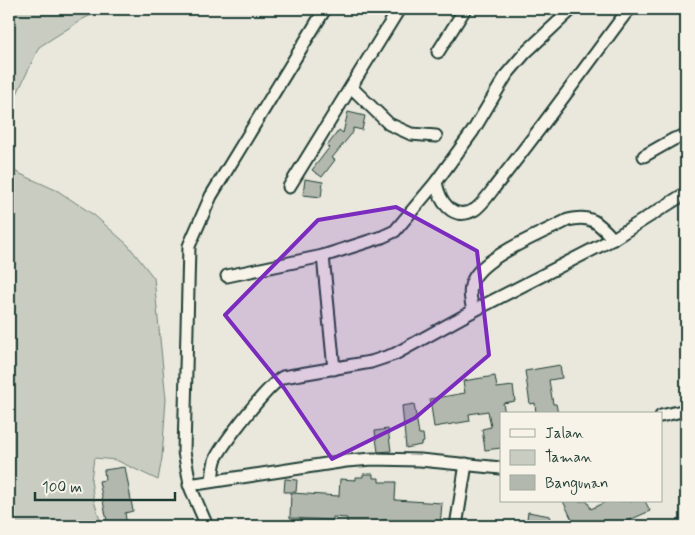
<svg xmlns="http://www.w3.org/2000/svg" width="695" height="535" viewBox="0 0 695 535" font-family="Mynerve,sans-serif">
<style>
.green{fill:#c8ccc1;stroke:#74847a}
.building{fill:#b2b8ae;stroke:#1f3d34}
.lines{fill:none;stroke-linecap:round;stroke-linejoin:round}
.street-casing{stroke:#1f3d34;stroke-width:15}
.street{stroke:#f7f3e8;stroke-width:11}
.marked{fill:#7b2cbf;fill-opacity:0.2;stroke:#7b2cbf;stroke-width:4;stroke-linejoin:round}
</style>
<rect width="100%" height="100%" fill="#eae8dd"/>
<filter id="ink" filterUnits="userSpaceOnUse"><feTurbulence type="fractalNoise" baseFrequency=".02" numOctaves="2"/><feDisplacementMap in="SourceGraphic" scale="10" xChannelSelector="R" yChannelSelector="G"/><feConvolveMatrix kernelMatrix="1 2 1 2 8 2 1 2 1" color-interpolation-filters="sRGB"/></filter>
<g filter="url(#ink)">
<g class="green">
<polygon points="9,9 103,9 83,19 39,47 9,111"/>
<polygon points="9,165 16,172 58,191 94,215 128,245 154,278 166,399 162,458 158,480 116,460 94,458 91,480 94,501 102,526 9,526"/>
</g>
<g class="building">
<polygon points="348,112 365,116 362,130 353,128 353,132 332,158 335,160 322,177 312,170 329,148 327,146 339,130 343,133"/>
<polygon points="305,179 323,182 321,197 303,195"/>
<polygon points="560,365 562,378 549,380 553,404 556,404 558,414 536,414 535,403 530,404 525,371"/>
<polygon points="495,376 497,388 513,386 515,401 503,403 505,414 501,414 501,448 485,450 482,429 491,427 488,411 469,414 470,421 434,427 430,399 465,393 463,381"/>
<polygon points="414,404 419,434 423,434 424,442 421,443 421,445 406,448 402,406"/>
<polygon points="388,429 391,451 378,452 375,431"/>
<polygon points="125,467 133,511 125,513 127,526 108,526 99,481 105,480 104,470"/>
<polygon points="363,474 373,474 373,478 379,478 379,482 396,482 395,500 442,503 440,526 398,524 398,521 383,520 383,526 354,526 355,525 347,524 347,518 333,517 333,520 290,518 291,493 339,496 340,479 356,480 356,477 363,477"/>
<polygon points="285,479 297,480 296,492 284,492"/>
<polygon points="563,501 587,501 591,509 607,501 645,501 650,511 616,526 575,526"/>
<polygon points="528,512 550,516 548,526 526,526"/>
</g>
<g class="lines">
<g class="street-casing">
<g id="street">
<polyline points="438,52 465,9"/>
<polyline points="351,87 389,124 411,134 436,136"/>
<polyline points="644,156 674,139 686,135"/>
<path d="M436 182C439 200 452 222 474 210 483 205 494 187 501 179 544 125 584 69 625 14L630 9"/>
<polyline points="289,187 399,9"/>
<polyline points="323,256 334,369"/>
<polyline points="227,276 323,256 382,237 395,231 436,182 473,131 507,74 525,53 572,9"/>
<path d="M473 311C471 301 468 290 473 280 484 256 543 233 568 220 591 214 599 223 613 239"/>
<polyline points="661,416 686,410"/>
<path d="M212 481C213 474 213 465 216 458 225 441 267 386 283 377L371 362 395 354 473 311 613 239 686 193"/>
<polyline points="189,485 346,461 373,459 420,460 501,468"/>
<polyline points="207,526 191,489 184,452 189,246 211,196 325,9"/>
<polyline points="456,526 466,464"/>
</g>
</g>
<use href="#street" class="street"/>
</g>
</g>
<path class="marked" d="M396 207 477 251 489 355 415 418 332 459 284 388 225 315 318 220Z"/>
<rect width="695" height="535" fill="none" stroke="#f7f3e8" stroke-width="30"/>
<rect x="15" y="15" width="665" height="505" fill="none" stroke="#1f3d34" stroke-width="2" filter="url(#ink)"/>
<rect x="500" y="412" width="162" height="90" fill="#f7f3e8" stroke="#a1aaa0"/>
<rect x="510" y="429" width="25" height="8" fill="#f7f3e8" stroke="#a1aaa0"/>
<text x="545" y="438" font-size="15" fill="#1f3d34">Jalan</text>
<rect x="510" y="450" width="25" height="15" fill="#c8ccc1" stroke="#a1aaa0"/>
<text x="545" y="462" font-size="15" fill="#1f3d34">Taman</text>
<rect x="510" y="475" width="25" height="15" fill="#b2b8ae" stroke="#a1aaa0"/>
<text x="545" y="488" font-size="15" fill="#1f3d34">Bangunan</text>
<path d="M35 492v8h140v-8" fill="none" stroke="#1f3d34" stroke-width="2.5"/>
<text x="42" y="492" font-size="15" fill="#1f3d34" stroke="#f7f3e8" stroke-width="4" paint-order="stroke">100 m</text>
</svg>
